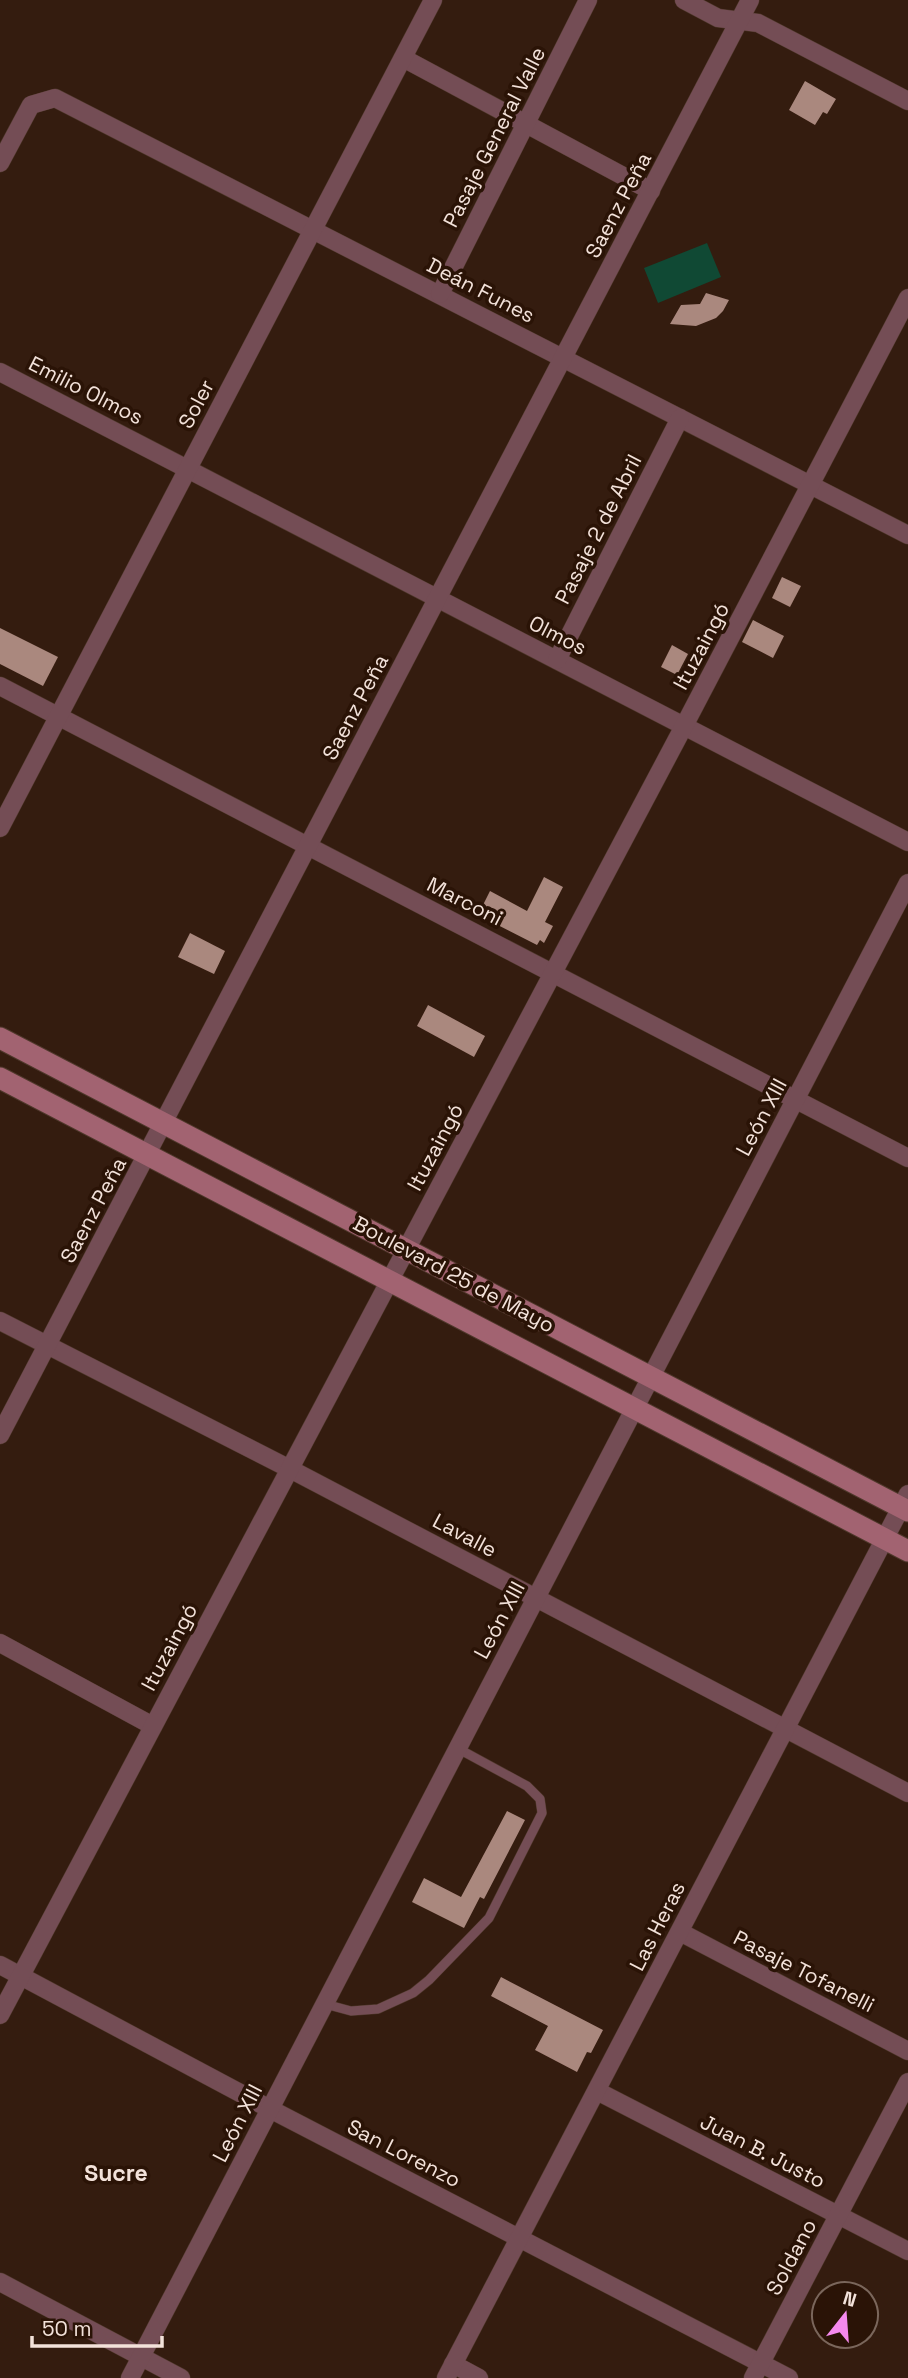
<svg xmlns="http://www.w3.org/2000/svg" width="908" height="2378" viewBox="0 0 908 2378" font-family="'Space Grotesk',sans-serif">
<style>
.green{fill:#104934}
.building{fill:#aa887e}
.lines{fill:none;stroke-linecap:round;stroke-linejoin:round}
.lane-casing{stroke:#4f382b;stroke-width:10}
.street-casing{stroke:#4f382b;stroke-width:19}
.secondary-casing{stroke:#4f382b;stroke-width:23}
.lane{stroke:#744d55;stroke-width:9}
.street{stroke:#744d55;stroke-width:18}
.secondary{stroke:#a26371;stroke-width:21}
.labels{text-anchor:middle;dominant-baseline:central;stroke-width:7;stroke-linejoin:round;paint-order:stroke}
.street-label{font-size:21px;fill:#f3e2da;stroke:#2a1306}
.neighbourhood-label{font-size:23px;font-weight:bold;fill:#f3e2da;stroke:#2a1306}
</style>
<rect width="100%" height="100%" fill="#341c0f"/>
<polygon class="green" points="707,243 721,277 658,303 644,268"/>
<g class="building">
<polygon points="805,81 836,99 827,114 823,112 815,125 789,110"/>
<polygon points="706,293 729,300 723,311 716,318 696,326 670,324 681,305 700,304"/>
<polygon points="782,577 801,586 790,607 772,598"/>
<polygon points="753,620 784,636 773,658 742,642"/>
<polygon points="0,628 58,657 43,686 0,664"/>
<polygon points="672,645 688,654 677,675 661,667"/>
<polygon points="544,877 563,887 545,922 553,926 544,943 540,940 537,945 478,915 490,891 527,911"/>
<polygon points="190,933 225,951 214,974 178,957"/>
<polygon points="428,1005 485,1036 474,1057 417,1026"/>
<polygon points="507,1811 525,1820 484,1899 480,1897 464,1928 412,1902 424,1878 461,1897"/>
<polygon points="501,1977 603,2030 591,2053 587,2052 577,2072 535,2050 548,2026 491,1996"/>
</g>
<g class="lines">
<g class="lane-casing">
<polyline id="lane" points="325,2004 351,2011 378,2009 413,1993 429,1980 489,1918 542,1813 540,1799 527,1786 457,1748"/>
</g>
<g class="street-casing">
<g id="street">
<polyline points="684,0 718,18 758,23 908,101"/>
<polyline points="403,58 651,191"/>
<polyline points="0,163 31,105 55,98 908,535"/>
<polyline points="440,294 588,0"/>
<polyline points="0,372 908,842"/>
<polyline points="557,660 680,418"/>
<polyline points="0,686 908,1158"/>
<polyline points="0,828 433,0"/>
<polyline points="0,1321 290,1469 908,1793"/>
<polyline points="0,1435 750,0"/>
<polyline points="0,1643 153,1726"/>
<polyline points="680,1932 908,2051"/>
<polyline points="0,1965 270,2109 789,2378"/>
<polyline points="0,2015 684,726 908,298"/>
<polyline points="597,2091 908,2251"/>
<polyline points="0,2282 181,2378"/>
<polyline points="453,2364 479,2378"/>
<polyline points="130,2378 908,883"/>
<polyline points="446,2378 908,1494"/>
<polyline points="753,2378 908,2082"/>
</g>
</g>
<g class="secondary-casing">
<g id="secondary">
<polyline points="0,1038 908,1511"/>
<polyline points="0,1078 908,1551"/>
</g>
</g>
<use href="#lane" class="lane"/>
<use href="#street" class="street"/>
<use href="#secondary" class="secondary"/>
</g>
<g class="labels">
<g class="street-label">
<text transform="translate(494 137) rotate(-63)">Pasaje General Valle</text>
<text transform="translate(618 205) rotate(-62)">Saenz Peña</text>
<text transform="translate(481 290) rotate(27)">Deán Funes</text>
<text transform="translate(86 390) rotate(27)">Emilio Olmos</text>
<text transform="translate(196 404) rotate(-62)">Soler</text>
<text transform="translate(598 529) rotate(-63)">Pasaje 2 de Abril</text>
<text transform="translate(558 635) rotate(27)">Olmos</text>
<text transform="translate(701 646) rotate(-62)">Ituzaingó</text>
<text transform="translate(355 707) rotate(-62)">Saenz Peña</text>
<text transform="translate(465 901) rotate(27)">Marconi</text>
<text transform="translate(761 1117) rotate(-62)">León XIII</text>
<text transform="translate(435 1147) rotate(-62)">Ituzaingó</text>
<text transform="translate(93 1210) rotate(-62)">Saenz Peña</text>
<text transform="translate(454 1274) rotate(28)">Boulevard 25 de Mayo</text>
<text transform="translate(465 1535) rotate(28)">Lavalle</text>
<text transform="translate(499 1620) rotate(-62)">León XIII</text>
<text transform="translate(169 1647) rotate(-62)">Ituzaingó</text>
<text transform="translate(657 1926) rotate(-63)">Las Heras</text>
<text transform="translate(804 1971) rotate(27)">Pasaje Tofanelli</text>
<text transform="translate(237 2123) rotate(-63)">León XIII</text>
<text transform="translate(763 2151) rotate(27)">Juan B. Justo</text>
<text transform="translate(404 2153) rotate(27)">San Lorenzo</text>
<text transform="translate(791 2257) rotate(-62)">Soldano</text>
</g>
<g class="neighbourhood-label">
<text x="116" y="2173">Sucre</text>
</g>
</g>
<g transform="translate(845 2315) rotate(17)"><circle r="33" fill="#2a1306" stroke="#7a665b" stroke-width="2"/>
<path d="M0-5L12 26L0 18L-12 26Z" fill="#f589ee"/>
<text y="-10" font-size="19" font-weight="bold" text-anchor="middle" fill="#f3e2da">N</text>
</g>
<path d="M32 2336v10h130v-10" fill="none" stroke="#f3e2da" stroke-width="3.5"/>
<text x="42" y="2336" font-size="21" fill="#f3e2da" stroke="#2a1306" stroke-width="5" paint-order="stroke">50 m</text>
</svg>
